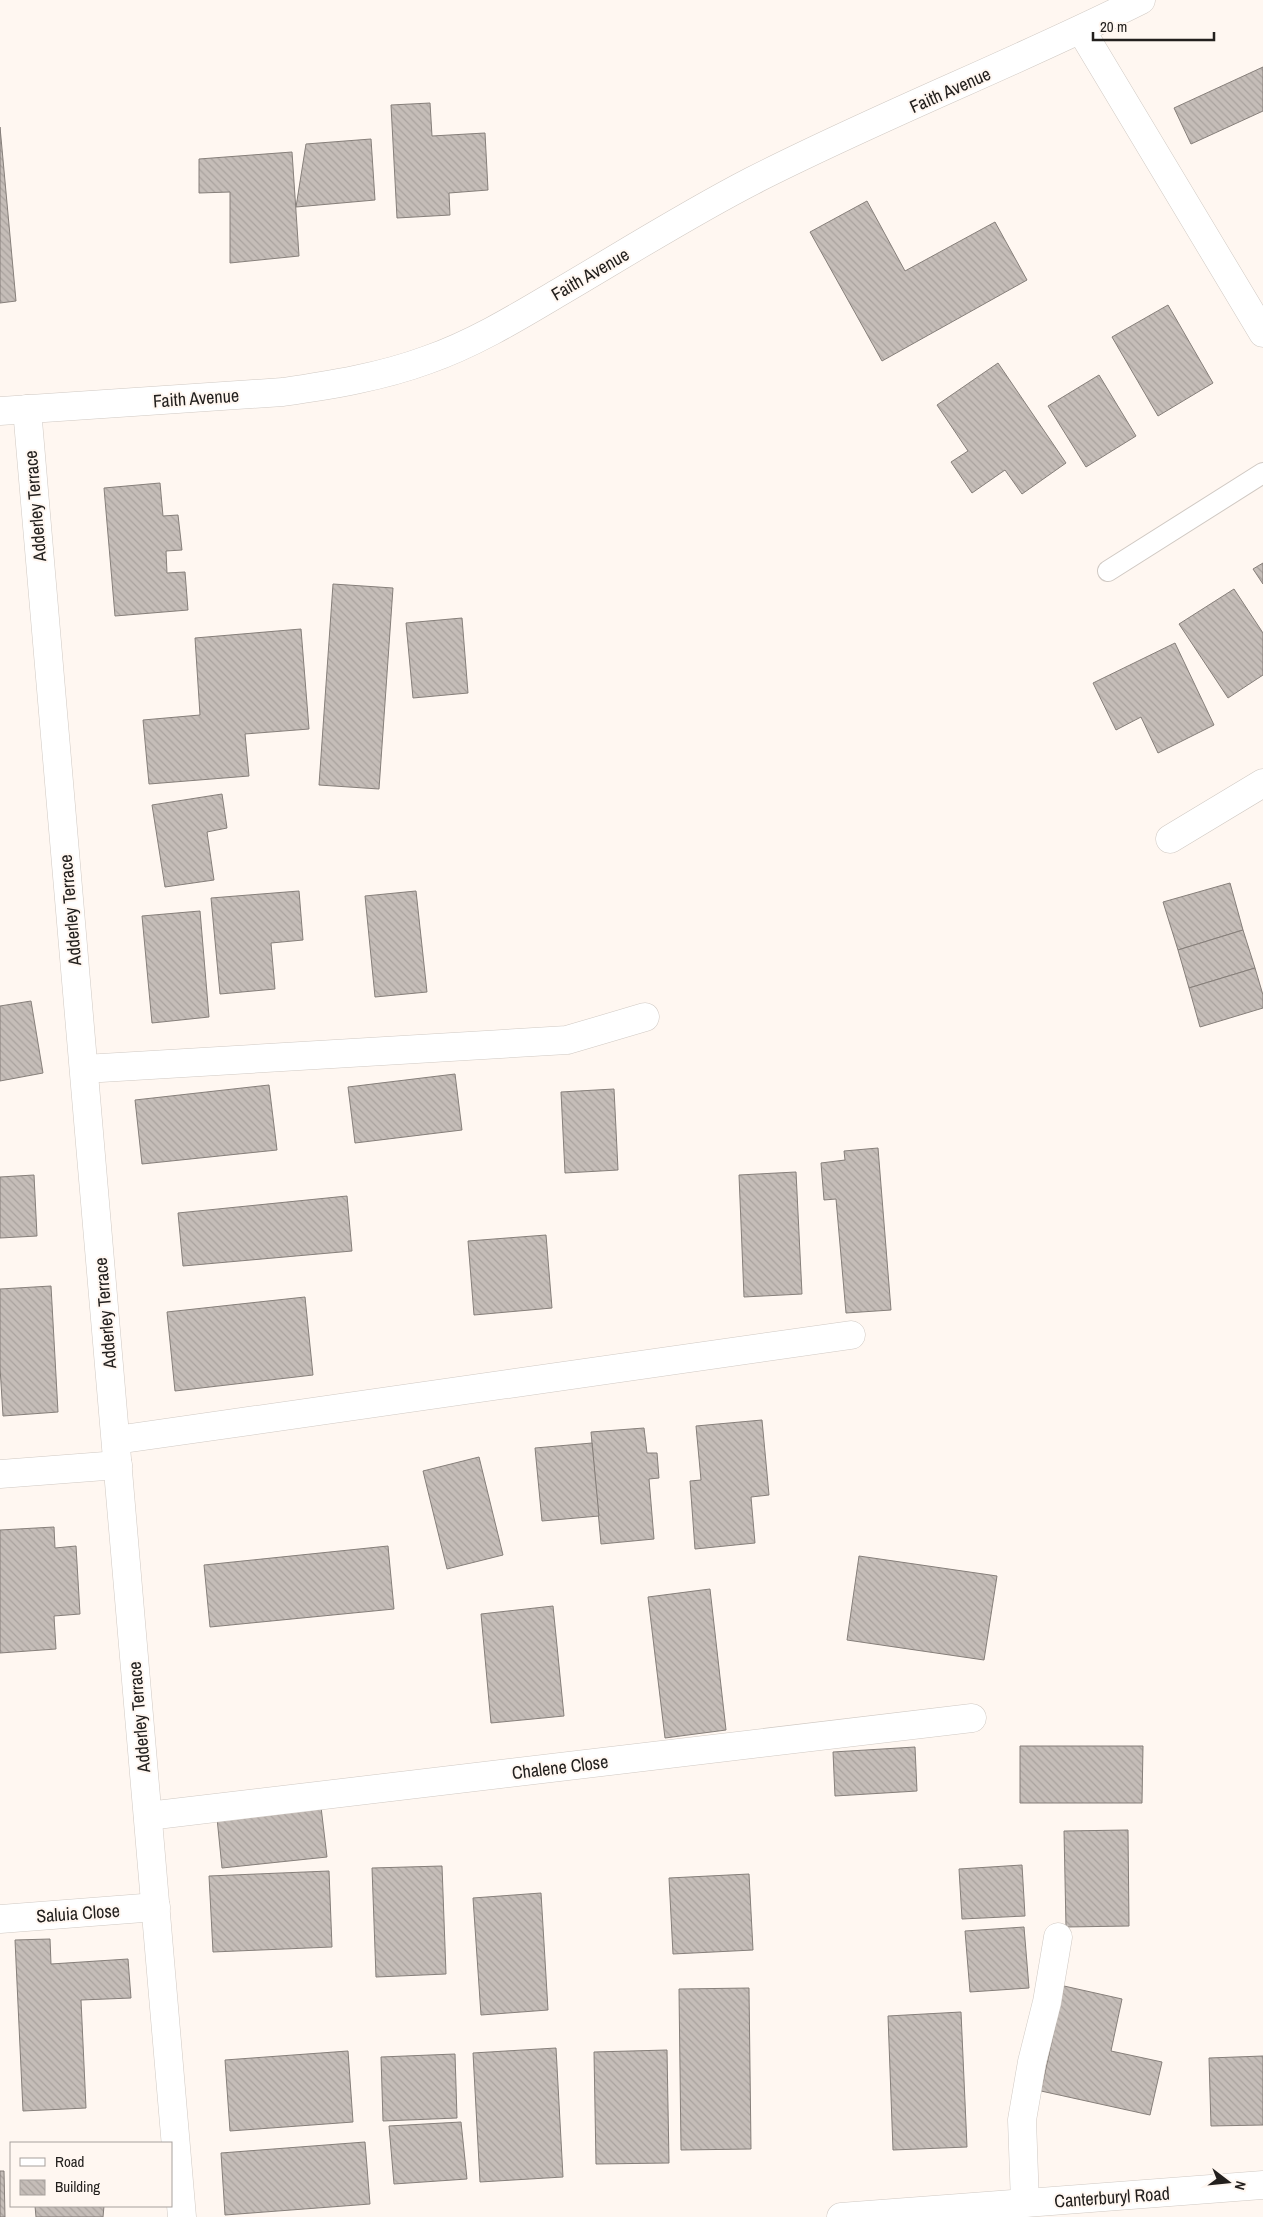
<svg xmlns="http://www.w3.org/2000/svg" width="1263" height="2217" viewBox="0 0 1263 2217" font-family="'Archivo Narrow',sans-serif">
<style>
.building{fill:url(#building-back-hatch);stroke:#867f7a}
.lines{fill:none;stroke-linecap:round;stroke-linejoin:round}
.service-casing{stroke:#d0c9c3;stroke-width:22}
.minor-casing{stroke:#d0c9c3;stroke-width:29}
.tertiary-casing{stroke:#d0c9c3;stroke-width:29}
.service{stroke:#fff;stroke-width:20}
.minor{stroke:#fff;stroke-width:28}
.tertiary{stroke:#fff;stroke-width:28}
.labels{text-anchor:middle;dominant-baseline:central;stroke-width:4;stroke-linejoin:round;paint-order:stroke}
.street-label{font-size:18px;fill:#23201e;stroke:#fff7f1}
</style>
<defs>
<pattern id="building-back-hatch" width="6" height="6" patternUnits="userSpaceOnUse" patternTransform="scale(1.25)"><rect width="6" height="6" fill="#c5bdb8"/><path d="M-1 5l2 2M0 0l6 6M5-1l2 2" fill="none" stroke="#a9a29e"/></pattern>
</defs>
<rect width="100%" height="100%" fill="#fff7f1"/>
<g class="building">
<polygon points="1263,67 1263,111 1191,144 1174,108"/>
<polygon points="430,103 432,136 485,133 488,190 449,193 450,215 397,218 391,105"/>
<polygon points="0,127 16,301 0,303"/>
<polygon points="371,139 375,200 296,207 306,144"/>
<polygon points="292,152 299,256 230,263 230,192 199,193 199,159"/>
<polygon points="867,201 905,271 995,222 1027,280 882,361 810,232"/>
<polygon points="1168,305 1213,383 1158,416 1112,337"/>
<polygon points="998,363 1066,463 1022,494 1005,470 972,493 951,462 968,451 937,405"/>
<polygon points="1099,375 1136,436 1086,467 1048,406"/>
<polygon points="160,483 163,516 178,515 182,550 166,551 167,573 185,572 188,610 115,616 104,488"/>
<polygon points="1263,563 1263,584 1253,569"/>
<polygon points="333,584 393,588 379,789 319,785"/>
<polygon points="1234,589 1263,633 1263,675 1228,698 1179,624"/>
<polygon points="462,618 468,693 413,698 406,623"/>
<polygon points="301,629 309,729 245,734 249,776 149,784 143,720 200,715 195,638"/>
<polygon points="1175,643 1214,725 1158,753 1141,717 1116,730 1093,683"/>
<polygon points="222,794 227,828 207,832 214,880 165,887 152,805"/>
<polygon points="1230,883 1243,930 1178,950 1163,902"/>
<polygon points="299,891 303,940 271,943 275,989 220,994 211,898"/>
<polygon points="416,891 427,992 375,997 365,896"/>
<polygon points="200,911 209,1017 152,1023 142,916"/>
<polygon points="1243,930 1255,968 1189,988 1178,950"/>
<polygon points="1255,968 1263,995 1263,1008 1200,1027 1189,988"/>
<polygon points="31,1001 43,1073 0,1081 0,1006"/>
<polygon points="455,1074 462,1130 355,1143 348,1087"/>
<polygon points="269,1085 277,1150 142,1164 135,1100"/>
<polygon points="614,1089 618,1170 565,1173 561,1092"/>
<polygon points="878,1148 891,1310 846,1313 836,1199 824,1200 821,1163 845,1160 844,1151"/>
<polygon points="796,1172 802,1294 744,1297 739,1175"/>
<polygon points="34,1175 37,1236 0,1238 0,1177"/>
<polygon points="347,1196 352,1251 183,1266 178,1213"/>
<polygon points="546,1235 552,1308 474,1315 468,1241"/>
<polygon points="51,1286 58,1412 3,1416 0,1367 0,1289"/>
<polygon points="305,1297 313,1375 175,1391 167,1312"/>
<polygon points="762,1420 769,1495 751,1497 755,1543 695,1549 690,1481 701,1480 696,1426"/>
<polygon points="644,1428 647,1453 657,1453 659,1478 649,1479 654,1539 601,1544 591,1432"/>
<polygon points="592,1443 599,1516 542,1521 535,1448"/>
<polygon points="479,1457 503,1555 447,1569 423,1471"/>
<polygon points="54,1527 55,1548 76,1546 80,1614 54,1616 56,1649 0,1653 0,1530"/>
<polygon points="388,1546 394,1609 210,1627 204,1565"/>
<polygon points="859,1556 997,1576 984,1660 847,1640"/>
<polygon points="710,1589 726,1730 665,1738 648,1597"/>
<polygon points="553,1606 564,1716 491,1723 481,1614"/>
<polygon points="1020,1746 1143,1746 1142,1803 1020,1803"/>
<polygon points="915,1747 917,1791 835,1796 833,1752"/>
<polygon points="321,1807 327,1857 222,1868 217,1818"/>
<polygon points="1128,1830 1129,1926 1066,1927 1064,1831"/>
<polygon points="1022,1865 1025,1916 962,1919 959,1869"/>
<polygon points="442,1866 446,1974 376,1977 372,1868"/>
<polygon points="329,1871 332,1947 213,1952 209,1876"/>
<polygon points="749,1874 753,1950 673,1954 669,1878"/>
<polygon points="541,1893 548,2010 481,2015 473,1898"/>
<polygon points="1024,1927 1029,1988 970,1992 965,1931"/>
<polygon points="50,1939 51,1964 128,1959 131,1998 81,2000 86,2108 23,2111 15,1940"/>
<polygon points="1064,1986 1122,1999 1111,2051 1162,2062 1150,2115 1041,2091"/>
<polygon points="749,1988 751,2149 681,2150 679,1989"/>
<polygon points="961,2012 967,2147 893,2150 888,2016"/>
<polygon points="556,2048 563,2177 480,2182 473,2053"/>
<polygon points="667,2050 669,2163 596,2164 594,2052"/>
<polygon points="348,2051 353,2122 230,2131 225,2060"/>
<polygon points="455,2054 457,2118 383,2121 381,2057"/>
<polygon points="1263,2056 1263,2125 1211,2126 1209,2058"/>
<polygon points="461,2122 467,2179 394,2184 389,2126"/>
<polygon points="365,2142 370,2204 225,2215 221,2153"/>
<polygon points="0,2171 4,2171 5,2217 0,2217"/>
<polygon points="35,2206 104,2206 103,2217 36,2217"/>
</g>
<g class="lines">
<g class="service-casing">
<polyline id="service" points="1108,571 1263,473"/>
</g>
<g class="minor-casing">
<g id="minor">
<polyline points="1081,30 1263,333"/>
<polyline points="27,409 182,2217"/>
<polyline points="1170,839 1263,783"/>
<polyline points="84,1069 567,1040 645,1017"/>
<polyline points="116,1440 851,1335"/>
<polyline points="0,1474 118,1465"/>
<polyline points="148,1816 972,1718"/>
<polyline points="0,1919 156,1907"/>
<polyline points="1025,2203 1022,2120 1032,2062 1047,2002 1058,1937"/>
<polyline points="841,2217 1263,2185"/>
</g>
</g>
<g class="tertiary-casing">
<path id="tertiary" d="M0 411 283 392C331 385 381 377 427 360 473 344 516 318 558 293 623 255 686 215 752 181 879 116 1013 64 1141 0"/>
</g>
<use href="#service" class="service"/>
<use href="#minor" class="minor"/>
<use href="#tertiary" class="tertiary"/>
</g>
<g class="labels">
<g class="street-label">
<text transform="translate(950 90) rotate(-24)">Faith Avenue</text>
<text transform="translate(590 274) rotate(-30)">Faith Avenue</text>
<text transform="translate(196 398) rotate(-4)">Faith Avenue</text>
<text transform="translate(35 506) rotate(-95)">Adderley Terrace</text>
<text transform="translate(70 910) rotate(-95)">Adderley Terrace</text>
<text transform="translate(105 1313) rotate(-95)">Adderley Terrace</text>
<text transform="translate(139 1717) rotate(-95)">Adderley Terrace</text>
<text transform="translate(560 1767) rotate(-7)">Chalene Close</text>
<text transform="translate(78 1913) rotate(-4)">Saluia Close</text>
<text transform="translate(1112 2197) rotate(-4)">Canterburyl Road</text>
</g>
</g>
<rect x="10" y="2142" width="162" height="65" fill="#fff7f1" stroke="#a7a19d"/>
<rect x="20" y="2158" width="25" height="8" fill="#ffffff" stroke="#a7a19d"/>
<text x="55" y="2167" font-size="15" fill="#23201e">Road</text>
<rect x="20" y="2180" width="25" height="15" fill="url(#building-back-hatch)" stroke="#a7a19d"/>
<text x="55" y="2192" font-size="15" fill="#23201e">Building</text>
<g transform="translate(1228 2182) rotate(106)" stroke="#fff7f1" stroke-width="4" paint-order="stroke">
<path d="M0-4L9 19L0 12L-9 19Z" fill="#23201e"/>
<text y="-8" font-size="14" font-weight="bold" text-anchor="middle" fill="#23201e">N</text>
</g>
<path d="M1093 32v8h121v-8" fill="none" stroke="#23201e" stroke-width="2.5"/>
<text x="1100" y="32" font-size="15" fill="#23201e" stroke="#fff7f1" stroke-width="4" paint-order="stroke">20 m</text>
</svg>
